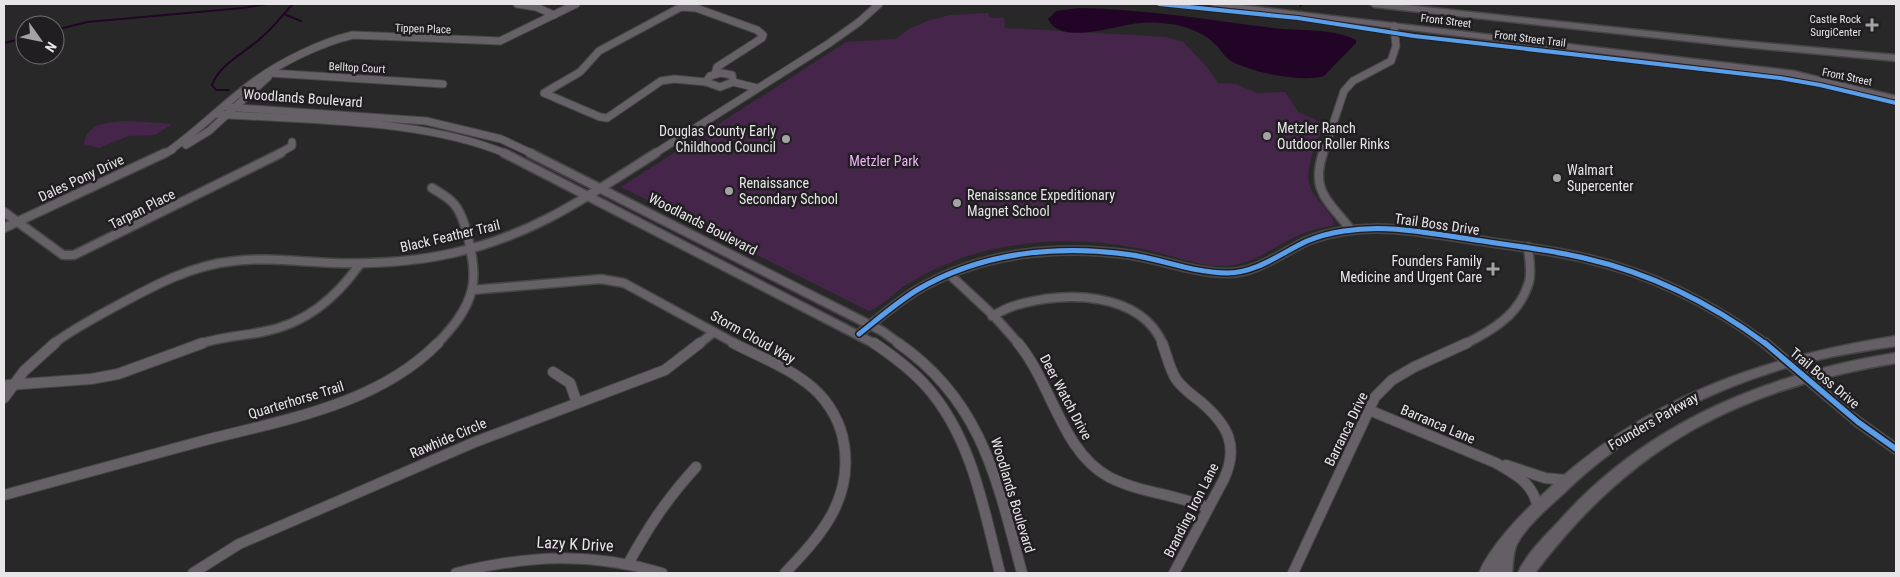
<svg xmlns="http://www.w3.org/2000/svg" width="1900" height="577" viewBox="0 0 1900 577" font-family="'Roboto Condensed',sans-serif">
<style>
.green{fill:#45264a}
.water{fill:#220526}
.lines{fill:none;stroke-linecap:round;stroke-linejoin:round}
.stream{stroke:#220526;stroke-width:2}
.minor-far2-casing{stroke:#474647;stroke-width:9}
.minor-far1-casing{stroke:#474647;stroke-width:11}
.minor-casing{stroke:#474647;stroke-width:12}
.major-casing{stroke:#474647;stroke-width:3}
.highway-casing{stroke:#474647;stroke-width:3}
.minor-far2{stroke:#666067;stroke-width:7}
.minor-far1{stroke:#666067;stroke-width:8}
.minor{stroke:#666067;stroke-width:10}
.major{fill:#686069;fill-rule:evenodd}
.highway{fill:#645e65;fill-rule:evenodd}
.cycleway-far2-casing{stroke:#201e20;stroke-width:6}
.cycleway-far1-casing{stroke:#201e20;stroke-width:8}
.cycleway-casing{stroke:#201e20;stroke-width:9}
.cycleway-far2{stroke:#5a9eea;stroke-width:4}
.cycleway-far1{stroke:#5a9eea;stroke-width:5}
.cycleway{stroke:#5a9eea;stroke-width:5.5}
.poi-dot{fill:#a4a3a4;stroke:#201e20;stroke-width:2}
.labels{text-anchor:middle;dominant-baseline:central;stroke-width:5;stroke-linejoin:round;paint-order:stroke}
.far-poi-label{font-size:11px;fill:#e7e5e7;stroke:#201e20;text-anchor:end}
.far-street-label{font-size:11px;fill:#e7e5e7;stroke:#201e20}
.street-label{font-size:14px;fill:#e7e5e7;stroke:#201e20}
.poi-label{font-size:14px;fill:#e7e5e7;stroke:#201e20;text-anchor:start}
.park-label{font-size:14px;fill:#f3affd;stroke:#201e20}
.near-street-label{font-size:16px;fill:#e7e5e7;stroke:#201e20}
</style>
<rect width="100%" height="100%" fill="#292829"/>
<g class="green">
<path d="M988 13 989 18H1004L1005 28 1166 37 1183 42 1206 66 1218 83 1236 84 1257 93 1285 92 1298 112 1324 124C1317 144 1301 171 1312 191 1318 201 1327 210 1333 219L1334 225C1319 228 1304 232 1291 239 1269 250 1250 265 1225 266 1199 267 1172 255 1147 250 1095 239 1041 238 989 250 960 257 931 269 906 285 894 293 882 306 869 311L621 187 846 42 896 39 909 29 930 20 951 15Z"/>
<path d="M128 121 172 124 155 135 128 136 99 148 84 144C87 122 111 122 128 121Z"/>
</g>
<path class="water" d="M1079 8C1144 9 1209 20 1273 28 1297 31 1335 28 1356 40V43L1324 76C1302 83 1250 72 1231 61 1225 57 1222 52 1218 47 1206 34 1189 27 1171 24 1161 23 1151 22 1141 23 1119 24 1060 47 1048 19L1056 11Z"/>
<g class="lines">
<g class="stream">
<polyline points="1300,6 1303,4"/>
<polyline points="284,14 301,21"/>
<polyline points="55,30 87,22 243,8 267,4"/>
<polyline points="4,43 25,38"/>
<path d="M229 90H216L212 85C220 63 247 52 263 36 274 27 283 14 293 4"/>
</g>
<g class="minor-far2-casing">
<g id="minor-far2">
<polyline points="517,4 536,7 554,15"/>
<polyline points="270,73 443,84"/>
<polygon points="721,73 732,75 733,82 720,87 706,82 710,76"/>
<polyline points="706,82 674,79 661,81 607,118 600,117 544,93 580,72 599,51 681,7 696,8 757,30 763,35 762,38 717,67 715,74"/>
<polyline points="733,82 757,88"/>
<polyline points="225,107 426,121 501,139 533,154"/>
<path d="M216 114C309 121 421 118 507 154"/>
<polyline points="186,145 209,131 268,77"/>
<path d="M168 152C199 130 225 103 255 81 281 62 322 42 353 35L500 41 576 4"/>
<polyline points="163,154 172,150"/>
<polyline points="278,154 292,146 292,142"/>
<polyline points="654,154 828,44 859,22 879,4"/>
<polyline points="1323,154 1344,91 1353,81 1391,61 1396,46 1394,26"/>
</g>
</g>
<g class="minor-far1-casing">
<g id="minor-far1">
<polyline points="504,153 875,344"/>
<polyline points="530,153 882,331 900,344"/>
<path d="M1323 153C1310 192 1329 201 1351 230"/>
<path d="M432 188C440 193 448 197 454 204 467 219 477 270 472 289 467 311 452 328 437 344"/>
<polyline points="4,212 63,255 74,255 281,153"/>
<polyline points="4,228 165,153"/>
<polyline points="949,274 994,316 1019,344"/>
<polyline points="472,290 601,279 624,283 736,344"/>
<path d="M992 316C1000 312 1008 307 1017 305 1064 291 1140 291 1163 344"/>
<path d="M859 334C878 319 896 303 917 290 981 252 1059 244 1132 255 1164 260 1195 273 1227 273 1257 273 1281 253 1307 241 1319 236 1331 233 1344 231 1387 224 1427 233 1469 239 1507 245 1546 249 1584 258 1650 273 1712 304 1766 344"/>
<path d="M53 344C73 329 96 317 118 305 155 285 192 265 234 261 267 257 300 262 333 263 373 264 414 262 453 253 534 235 588 196 656 153"/>
<path d="M199 344C220 337 241 336 262 332 305 324 335 299 360 264"/>
<polyline points="699,344 714,332"/>
<path d="M1465 344C1493 330 1520 314 1529 282 1532 271 1529 258 1528 247"/>
</g>
</g>
<g class="minor-casing">
<g id="minor">
<path d="M733 343C760 357 790 368 813 388 829 402 841 423 844 444 853 500 821 535 785 573"/>
<path d="M874 343C893 356 911 369 926 386 972 437 984 510 1000 573"/>
<path d="M898 343C982 401 997 480 1022 573"/>
<path d="M1018 343C1052 384 1062 452 1109 477 1140 493 1176 494 1208 508"/>
<path d="M1162 343C1167 355 1169 368 1176 379 1182 388 1192 395 1201 402 1228 425 1239 446 1224 479L1174 573"/>
<polyline points="1765,343 1858,422 1896,449"/>
<polyline points="553,372 570,383 577,403"/>
<polyline points="8,385 91,379 118,374 203,343"/>
<polyline points="4,398 24,371 55,343"/>
<path d="M1369 410 1496 463C1517 475 1533 483 1538 508"/>
<polyline points="1506,465 1545,478 1566,480"/>
<path d="M4 495C70 477 136 459 202 441 283 420 377 405 438 343"/>
<path d="M628 564C649 526 666 500 696 467"/>
<polyline points="193,573 239,544 475,442 665,370 700,343"/>
<path d="M456 573C528 555 590 552 662 573"/>
<polyline points="1293,573 1375,397 1392,380 1414,367 1467,343"/>
</g>
</g>
<g class="major-casing">
<polygon id="major" points="1210,4 1232,4 1794,71 1896,96 1896,102 1794,77 1214,6"/>
</g>
<g class="highway-casing">
<g id="highway">
<polygon points="1370,4 1396,4 1732,40 1896,55 1896,61 1732,46 1374,7"/>
<path d="M1896 336V346C1863 351 1829 356 1796 365 1710 389 1627 431 1563 494 1549 507 1526 526 1517 544 1513 551 1513 565 1512 573H1479C1490 547 1519 516 1540 497 1643 398 1757 358 1896 336Z"/>
<path d="M1896 353V363C1740 389 1631 445 1535 573H1518C1526 554 1546 535 1560 520 1647 422 1769 373 1896 353Z"/>
</g>
</g>
<use href="#minor-far2" class="minor-far2"/>
<use href="#minor-far1" class="minor-far1"/>
<use href="#minor" class="minor"/>
<use href="#major" class="major"/>
<use href="#highway" class="highway"/>
<g class="cycleway-far2-casing">
<polyline id="cycleway-far2" points="1159,4 1298,18 1414,36 1780,78 1820,85 1896,103"/>
</g>
<g class="cycleway-far1-casing">
<path id="cycleway-far1" d="M859 334C878 319 896 303 917 290 981 252 1059 244 1132 255 1164 260 1195 273 1227 273 1257 273 1281 253 1307 241 1319 236 1331 233 1344 231 1387 224 1427 233 1469 239 1507 245 1546 249 1584 258 1650 273 1712 304 1766 344"/>
</g>
<g class="cycleway-casing">
<polyline id="cycleway" points="1765,343 1858,422 1896,449"/>
</g>
<use href="#cycleway-far2" class="cycleway-far2"/>
<use href="#cycleway-far1" class="cycleway-far1"/>
<use href="#cycleway" class="cycleway"/>
</g>
<g class="poi-dot">
<path d="M1869.5 17.5h5v5h5v5h-5v5h-5v-5h-5v-5h5z"/>
<circle cx="1267" cy="136" r="5"/>
<circle cx="786" cy="139" r="5"/>
<circle cx="1557" cy="178" r="5"/>
<circle cx="729" cy="191" r="5"/>
<circle cx="957" cy="203" r="5"/>
<path d="M1490.5 261.5h5v5h5v5h-5v5h-5v-5h-5v-5h5z"/>
</g>
<g class="labels">
<g class="far-poi-label">
<text x="1861" y="19">Castle Rock<tspan x="1861" dy="13">SurgiCenter</tspan></text>
</g>
<g class="far-street-label">
<text transform="translate(1446 21) rotate(7)">Front Street</text>
<text transform="translate(423 29) rotate(2)">Tippen Place</text>
<text transform="translate(1530 39) rotate(7)">Front Street Trail</text>
<text transform="translate(357 68) rotate(3)">Belltop Court</text>
<text transform="translate(1847 77) rotate(12)">Front Street</text>
</g>
<g class="street-label">
<text transform="translate(303 98) rotate(4)">Woodlands Boulevard</text>
<text transform="translate(81 178) rotate(-25)">Dales Pony Drive</text>
<text transform="translate(142 209) rotate(-27)">Tarpan Place</text>
<text transform="translate(703 224) rotate(27)">Woodlands Boulevard</text>
<text transform="translate(1437 224) rotate(8)">Trail Boss Drive</text>
<text transform="translate(450 236) rotate(-13)">Black Feather Trail</text>
<text transform="translate(753 337) rotate(29)">Storm Cloud Way</text>
<text transform="translate(1825 378) rotate(40)">Trail Boss Drive</text>
<text transform="translate(1066 397) rotate(62)">Deer Watch Drive</text>
<text transform="translate(296 400) rotate(-17)">Quarterhorse Trail</text>
<text transform="translate(1653 421) rotate(-30)">Founders Parkway</text>
<text transform="translate(1438 424) rotate(23)">Barranca Lane</text>
<text transform="translate(1346 429) rotate(-64)">Barranca Drive</text>
<text transform="translate(448 438) rotate(-23)">Rawhide Circle</text>
<text transform="translate(1013 495) rotate(73)">Woodlands Boulevard</text>
<text transform="translate(1191 510) rotate(-63)">Branding Iron Lane</text>
</g>
<g class="poi-label">
<text x="1277" y="128">Metzler Ranch<tspan x="1277" dy="16">Outdoor Roller Rinks</tspan></text>
<text x="776" y="131" text-anchor="end">Douglas County Early<tspan x="776" dy="16">Childhood Council</tspan></text>
<text x="1567" y="170">Walmart<tspan x="1567" dy="16">Supercenter</tspan></text>
<text x="739" y="183">Renaissance<tspan x="739" dy="16">Secondary School</tspan></text>
<text x="967" y="195">Renaissance Expeditionary<tspan x="967" dy="16">Magnet School</tspan></text>
<text x="1482" y="261" text-anchor="end">Founders Family<tspan x="1482" dy="16">Medicine and Urgent Care</tspan></text>
</g>
<g class="park-label">
<text x="884" y="161">Metzler Park</text>
</g>
<g class="near-street-label">
<text transform="translate(575 544) rotate(3)">Lazy K Drive</text>
</g>
</g>
<rect width="1900" height="577" fill="none" stroke="#e7e5e7" stroke-width="10"/>
<g transform="translate(40 40) rotate(123)"><circle r="24" fill="#201e20" stroke="#706e70"/>
<path d="M0-4L9 19L0 12L-9 19Z" fill="#a4a3a4"/>
<text y="-8" font-size="14" font-weight="bold" text-anchor="middle" fill="#e7e5e7">N</text>
</g>
</svg>
